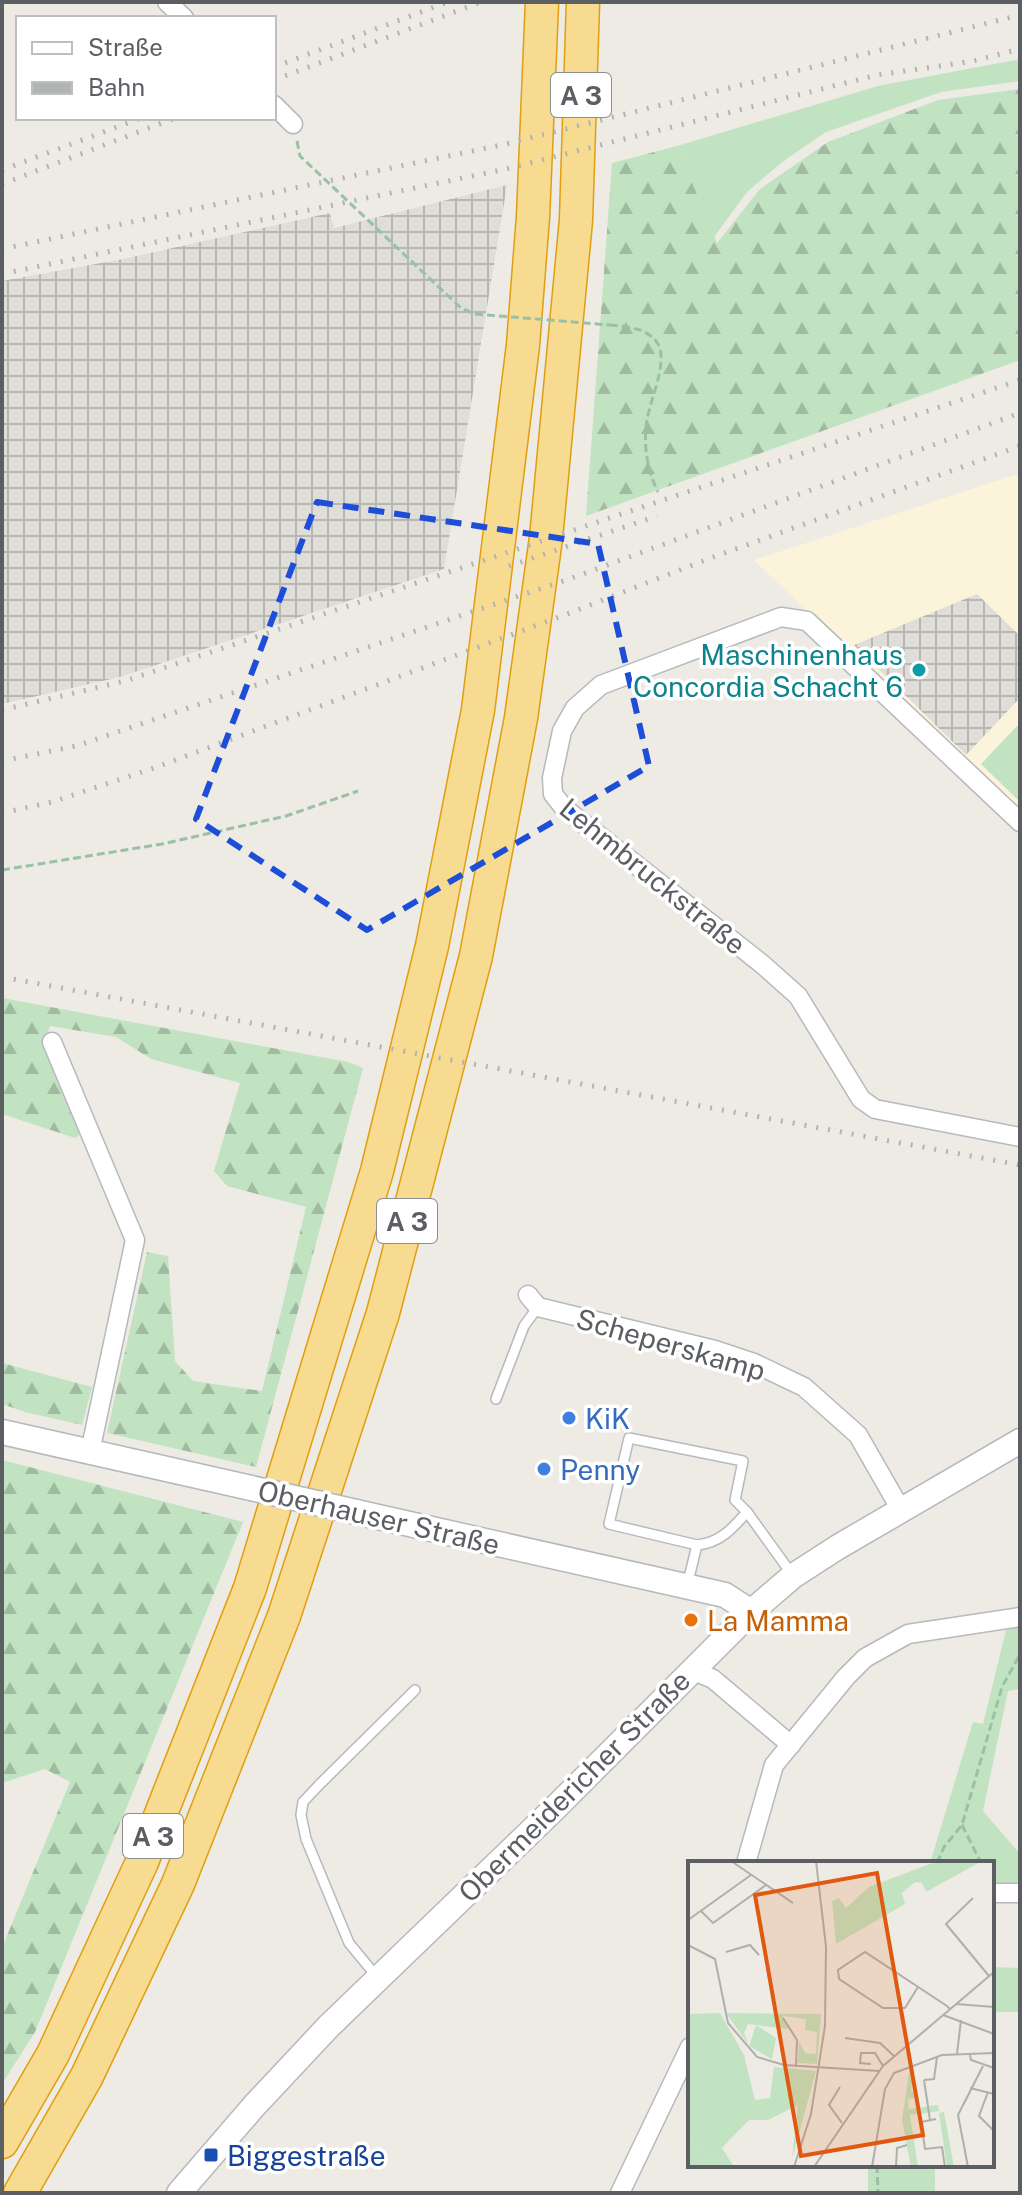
<svg xmlns="http://www.w3.org/2000/svg" width="1022" height="2195" viewBox="0 0 1022 2195" font-family="'Public Sans',sans-serif">
<style>
.commercial{fill:#fbf3da}
.industrial{fill:url(#industrial-grid)}
.grass{fill:#c1e3c1}
.forest{fill:url(#forest-firs)}
.lines{fill:none;stroke-linecap:round;stroke-linejoin:round}
.lane-casing{stroke:#b6b9bd;stroke-width:12}
.street-casing{stroke:#b6b9bd;stroke-width:21}
.secondary-casing{stroke:#b5b8bc;stroke-width:27}
.highway-casing{stroke:#e29e0f;stroke-width:35}
.path{stroke:#99c1a5;stroke-width:3;stroke-dasharray:8 4;stroke-linecap:butt}
.lane{stroke:#fff;stroke-width:9}
.street{stroke:#fff;stroke-width:18}
.secondary{stroke:#fff;stroke-width:24}
.highway{stroke:#f6db91;stroke-width:32}
.rail{stroke:#b2b3b3;stroke-width:5;stroke-dasharray:2 10;stroke-linecap:butt}
.secondary-bridge-casing{stroke:#b5b8bc;stroke-width:27;stroke-linecap:butt}
.path-bridge{stroke:#99c1a5;stroke-width:3;stroke-dasharray:8 4;stroke-linecap:butt}
.secondary-bridge{stroke:#fff;stroke-width:24}
.marked{fill:none;stroke:#1d4ed8;stroke-width:6;stroke-dasharray:16 10;stroke-linejoin:round}
.culture-dot{fill:#0f9aa8;stroke:#fff;stroke-width:3}
.shop-dot{fill:#3f7fe0;stroke:#fff;stroke-width:3}
.food-dot{fill:#e8710a;stroke:#fff;stroke-width:3}
.transit-dot{fill:#1a4fb4;stroke:#fff;stroke-width:3}
.labels{text-anchor:middle;dominant-baseline:central;stroke-width:7;stroke-linejoin:round;paint-order:stroke}
.shield{fill:#fff;stroke:#8c8f92;stroke-width:2}
.shield-label{font-size:26px;font-weight:bold;fill:#5b5f63}
.culture-label{font-size:28px;fill:#0d838f;stroke:#fff;text-anchor:end}
.street-label{font-size:28px;fill:#5b5f63;stroke:#fff}
.shop-label{font-size:28px;fill:#366cbe;stroke:#fff;text-anchor:start}
.food-label{font-size:28px;fill:#c56008;stroke:#fff;text-anchor:start}
.transit-label{font-size:28px;fill:#164399;stroke:#fff;text-anchor:start}
.inset-road{fill:none;stroke:#afafac;stroke-width:2}
.view{fill:#e15910;fill-opacity:0.15;stroke:#e15910;stroke-width:4}
.inset-edge{fill:none;stroke:#5b5f63;stroke-width:4}
</style>
<defs>
<pattern id="industrial-grid" width="8" height="8" patternUnits="userSpaceOnUse" patternTransform="scale(2)"><rect width="8" height="8" fill="#dfddd8"/><path d="M0 4h8M4 0v8" fill="none" stroke="#b8b6b3"/></pattern>
<pattern id="forest-firs" width="22" height="20" patternUnits="userSpaceOnUse" patternTransform="scale(2)"><rect width="22" height="20" fill="#c1e3c1"/><path d="M5 1l3.5 6h-7zM16 11l3.5 6h-7z" fill="#a0bba0"/></pattern>
</defs>
<rect width="100%" height="100%" fill="#edebe3"/>
<polygon class="commercial" points="1020,473 1020,819 754,560"/>
<g class="industrial">
<polygon points="507,185 444,569 120,677 2,704 2,281 123,259 330,213 334,228"/>
<polygon points="977,594 1020,636 1020,698 966,755 854,645"/>
</g>
<g class="grass">
<polygon points="1020,59 1020,81 941,92 826,132 782,162 747,192 714,237 677,146 878,86"/>
<polygon points="1020,723 1020,802 981,764"/>
<polygon points="1020,1616 1020,1689 1008,1691 983,1811 1020,1854 1020,1885 992,1885 992,1863 930,1863 973,1722 983,1724 1009,1618"/>
<polygon points="992,1967 1020,1968 1020,2012 992,2012"/>
<rect x="868" y="2165" width="67" height="28"/>
</g>
<g class="forest">
<polygon points="1020,89 1020,360 586,516 612,163 677,146 717,243 760,189 828,142 938,100"/>
<polygon points="2,998 348,1062 363,1068 256,1467 107,1433 147,1252 168,1256 175,1361 193,1381 262,1391 306,1207 227,1186 214,1171 240,1083 151,1059 116,1037 50,1026 45,1043 81,1134 75,1138 2,1114"/>
<polygon points="2,1363 92,1387 82,1425 25,1412 2,1404"/>
<polygon points="2,1460 243,1522 35,2032 2,2084 2,1948 70,1782 45,1769 2,1783"/>
</g>
<g class="lines">
<g class="lane-casing">
<g id="lane">
<polyline points="496,1399 524,1326 538,1307"/>
<polyline points="697,1545 609,1524 629,1438 743,1461 735,1500 747,1512 791,1573"/>
<path d="M687 1586 697 1545C720 1543 733 1528 747 1512"/>
<polyline points="377,1977 349,1943 306,1839 301,1815 303,1802 319,1785 415,1690"/>
</g>
</g>
<g class="street-casing">
<g id="street">
<polyline points="167,2 184,18"/>
<polyline points="274,105 293,124"/>
<polyline points="1020,822 807,621 781,617 601,685 575,708 562,731 552,778 553,794 564,808 762,964 798,996 861,1099 875,1109 1020,1137"/>
<polyline points="52,1042 135,1240 90,1452"/>
<polyline points="528,1295 538,1307 715,1350 754,1363 804,1387 858,1435 901,1510"/>
<polyline points="692,1670 713,1679 791,1745"/>
<polyline points="746,1863 774,1765 846,1677 865,1658 908,1634 1020,1617"/>
<polyline points="992,1893 1020,1893"/>
<polyline points="620,2193 690,2047"/>
</g>
</g>
<g class="secondary-casing">
<g id="secondary">
<polyline points="2,1432 251,1488"/>
<polyline points="356,1512 725,1595 751,1612"/>
<polyline points="179,2193 254,2106 328,2027 553,1810 751,1612 793,1576 838,1547 1020,1441"/>
</g>
</g>
<g class="highway-casing">
<g id="highway">
<polyline points="2,2142 53,2054 142,1862 250,1588 377,1171 432,946 478,710 523,345 533,217 542,2"/>
<polyline points="20,2193 87,2076 178,1884 284,1616 383,1313 476,956 521,718 546,538 576,220 583,2"/>
</g>
</g>
<g class="path">
<polyline points="297,141 300,156 461,308 475,314"/>
<path d="M610 325C627 327 651 328 659 346 667 365 650 400 647 420 643 444 647 470 658 492"/>
<polyline points="2,870 162,844 286,816 358,791"/>
<polyline points="962,1825 981,1863"/>
<polyline points="937,1863 944,1847 962,1825 1002,1687 1018,1658 1020,1647"/>
<polyline points="877,2165 878,2193"/>
<polyline points="903,2193 977,2193"/>
</g>
<use href="#lane" class="lane"/>
<use href="#street" class="street"/>
<use href="#secondary" class="secondary"/>
<use href="#highway" class="highway"/>
<g class="rail">
<polyline points="274,67 448,2"/>
<polyline points="274,80 481,2"/>
<polyline points="2,170 141,118"/>
<polyline points="2,184 175,118"/>
<polyline points="2,249 506,144 1020,15"/>
<polyline points="2,274 506,169 877,75 973,61 1020,49"/>
<polyline points="509,566 657,516"/>
<polyline points="2,710 125,681 1020,380"/>
<polyline points="2,761 76,746 572,578 1020,413"/>
<polyline points="2,813 52,802 154,768 567,614 708,559 1020,446"/>
<polyline points="2,977 1020,1165"/>
</g>
<g class="secondary-bridge-casing">
<polyline id="secondary-bridge" points="251,1488 356,1512"/>
</g>
<polyline class="path-bridge" points="475,314 610,325"/>
<use href="#secondary-bridge" class="secondary-bridge"/>
</g>
<path class="marked" d="M317 502 598 544 649 766 367 930 196 819Z"/>
<circle class="culture-dot" cx="919" cy="670" r="8"/>
<g class="shop-dot">
<circle cx="569" cy="1418" r="8"/>
<circle cx="544" cy="1469" r="8"/>
</g>
<circle class="food-dot" cx="691" cy="1620" r="8"/>
<rect class="transit-dot" x="203" y="2147" width="16" height="16" rx="4"/>
<g class="labels">
<g class="shield">
<rect x="551" y="73" width="60" height="44" rx="6"/>
<rect x="377" y="1199" width="60" height="44" rx="6"/>
<rect x="123" y="1814" width="60" height="44" rx="6"/>
</g>
<g class="shield-label">
<text x="581" y="95">A 3</text>
<text x="407" y="1221">A 3</text>
<text x="153" y="1836">A 3</text>
</g>
<g class="culture-label">
<text x="903" y="654">Maschinenhaus<tspan x="903" dy="32">Concordia Schacht 6</tspan></text>
</g>
<g class="street-label">
<text transform="translate(653 876) rotate(39)">Lehmbruckstraße</text>
<text transform="translate(671 1344) rotate(16)">Scheperskamp</text>
<text transform="translate(379 1517) rotate(13)">Oberhauser Straße</text>
<text transform="translate(574 1786) rotate(-45)">Obermeidericher Straße</text>
</g>
<g class="shop-label">
<text x="585" y="1418">KiK</text>
<text x="560" y="1469">Penny</text>
</g>
<g class="food-label">
<text x="707" y="1620">La Mamma</text>
</g>
<g class="transit-label">
<text x="227" y="2155">Biggestraße</text>
</g>
</g>
<g transform="translate(688 1861)">
<rect width="306" height="306" fill="#edebe3"/>
<path d="M222 205 226 213 223 229 229 237 220 238 221 248 250 244 251 250 222 254 230 306H223L214 259ZM256 251 266 306H259L251 252Z" fill="#c1e3c1"/>
<path d="M250 0H294L238 31 234 22 227 21 214 32 217 43 148 83 144 40 151 37 158 47 181 26ZM32 152 56 194 67 239 82 237 86 206 128 210 104 298 110 244 80 259H61L22 299 0 273V153ZM38 152 133 153 129 203 110 202 111 180 117 192 128 193 129 171 117 169 118 158 95 155 100 168 60 163 56 172 60 183Z" fill="#c1e3c1"/>
<path d="M68 164 88 177 84 198 61 185ZM0 273 22 299 34 287 46 306H0Z" fill="#c1e3c1"/>
<path class="inset-road" d="M43 0 105 42M285 37 258 63 301 115M13 50 25 62 78 24M0 59 63 14M0 84 27 98 40 162 69 196 96 204 191 210M38 91 62 84 71 94M230 126 217 147H195L151 118 150 109 177 91 259 145 262 148M268 143 306 146M255 154 306 173M95 157 109 179 108 205M157 177 192 182 206 195M269 193 273 159M282 194 283 199 306 207M183 203 172 202 173 192H187L195 205M236 219 242 259M236 219 246 218 249 196M152 226 141 244 154 262M282 227 306 233M300 231 291 255 306 270M248 258 233 261 237 288 254 286 257 306M106 306 123 253 137 165 138 86 128 0M126 306 195 205 306 111M184 306 197 228 206 212 254 194 306 192M208 306 209 287 219 284M280 306 270 254 295 205"/>
<path class="view" d="M189 12 235 274 113 295 67 34Z"/>
<rect width="306" height="306" class="inset-edge"/>
</g>
<rect width="1022" height="2195" fill="none" stroke="#5b5f63" stroke-width="8"/>
<rect x="16" y="16" width="260" height="104" fill="#ffffff" stroke="#bdbfc1" stroke-width="2"/>
<rect x="32" y="42" width="40" height="12" fill="#ffffff" stroke="#bdbfc1" stroke-width="2"/>
<text x="88" y="56" font-size="24" fill="#5b5f63">Straße</text>
<rect x="32" y="82" width="40" height="12" fill="#b2b3b3" stroke="#bdbfc1" stroke-width="2"/>
<text x="88" y="96" font-size="24" fill="#5b5f63">Bahn</text>
</svg>
